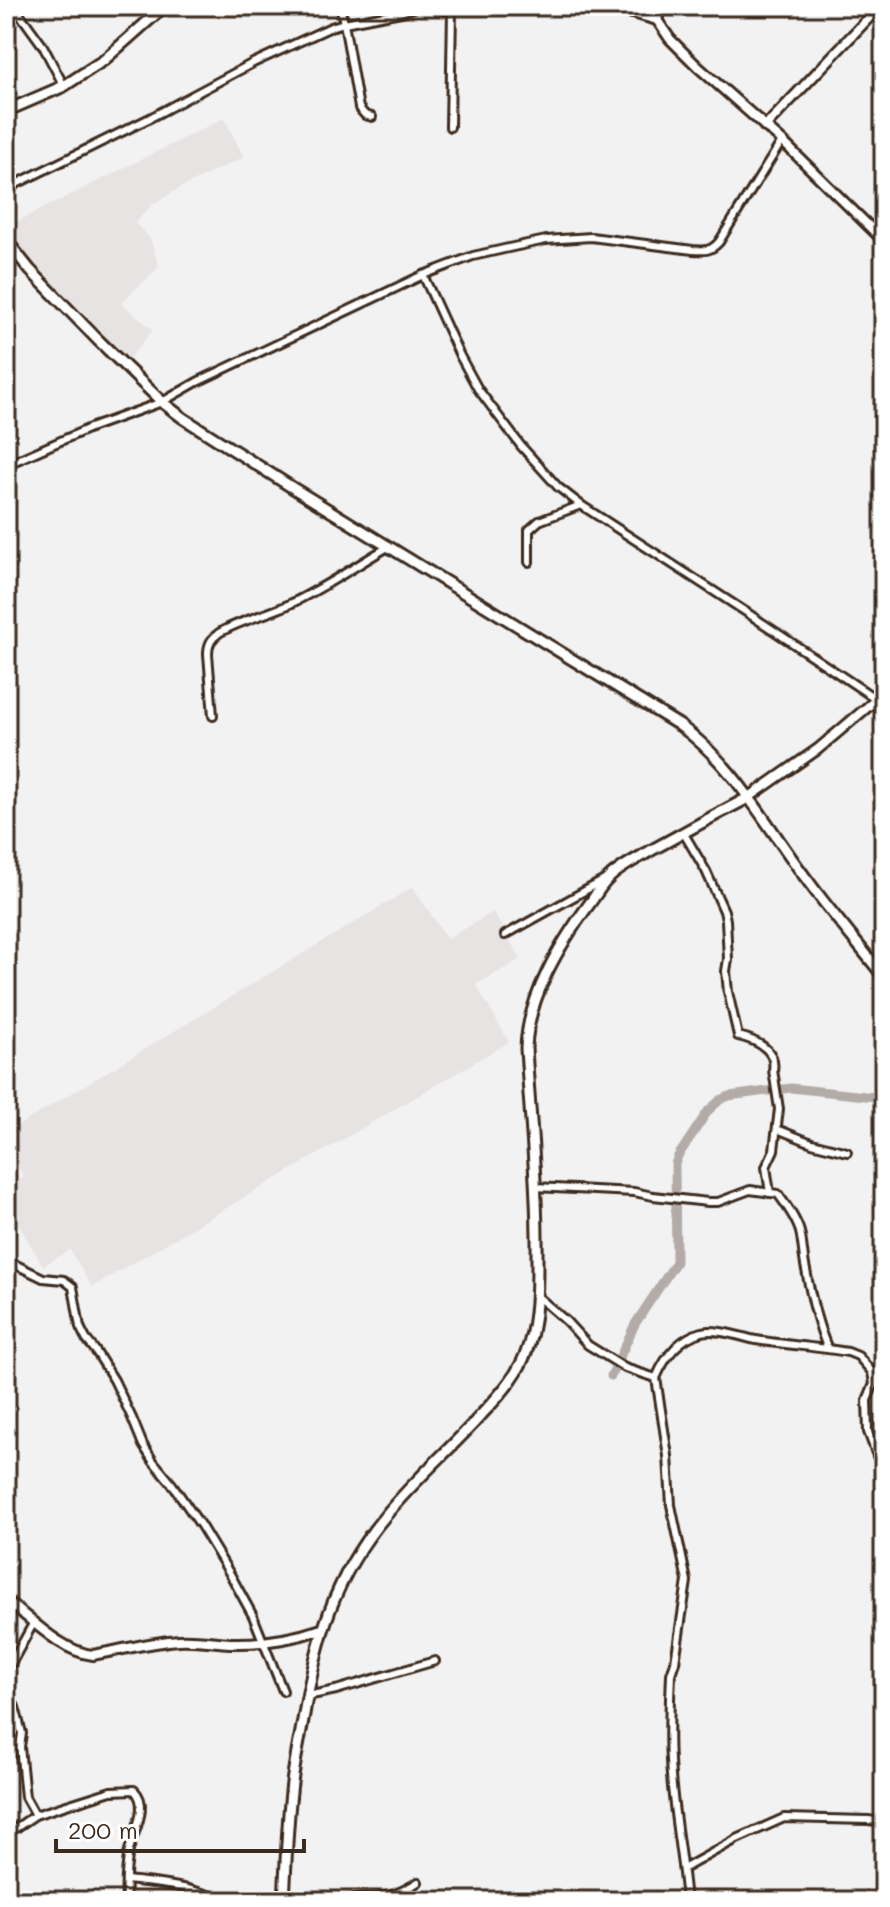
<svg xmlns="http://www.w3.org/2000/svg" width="890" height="1907" viewBox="0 0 890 1907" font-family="Mali,sans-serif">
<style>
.built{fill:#e6e3e2}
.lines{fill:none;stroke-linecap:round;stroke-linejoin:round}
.canal{stroke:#b2aba7;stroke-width:9}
.minor-casing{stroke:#3b2a1e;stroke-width:12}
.tertiary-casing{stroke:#3b2a1e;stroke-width:14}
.secondary-casing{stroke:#3b2a1e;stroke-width:15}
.minor{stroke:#fff;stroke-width:6}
.tertiary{stroke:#fff;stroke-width:8}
.secondary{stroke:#fff;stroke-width:9}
</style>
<rect width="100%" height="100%" fill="#f3f2f2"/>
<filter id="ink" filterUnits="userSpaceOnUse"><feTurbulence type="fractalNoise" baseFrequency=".0125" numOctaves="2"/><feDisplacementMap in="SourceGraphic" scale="16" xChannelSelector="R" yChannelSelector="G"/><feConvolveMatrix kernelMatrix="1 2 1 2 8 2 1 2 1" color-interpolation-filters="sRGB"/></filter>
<g filter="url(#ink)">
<g class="built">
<polygon points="224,118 244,157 180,188 152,205 135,223 150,238 159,267 121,303 153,330 127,361 27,256 6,227"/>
<polygon points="413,887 447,939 493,912 521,959 476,985 509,1042 92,1287 70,1250 43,1266 6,1203 6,1187 24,1177 6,1147 6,1133"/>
</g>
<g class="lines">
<polyline class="canal" points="611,1376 635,1324 676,1262 675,1164 678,1156 708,1111 720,1100 729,1096 791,1088 884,1098"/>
<g class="minor-casing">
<g id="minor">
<polyline points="14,6 43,46 64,86"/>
<polyline points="440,6 443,10 448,11 455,6"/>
<polyline points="372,117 365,115 359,108 344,23 401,12 420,6"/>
<polyline points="450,127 452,10"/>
<polyline points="6,189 148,119 253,63 331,27 344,23 340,6"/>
<polyline points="423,275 460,356 478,389 521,446 558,487 581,505 746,612 876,699"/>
<path d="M6 465 90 428 162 402 197 382 423 275 473 256 513 247 546 240 591 237 693 250C705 251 711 251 719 242L782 141"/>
<polyline points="529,562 529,530 539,521 581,505"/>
<path d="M213 716 208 654C208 644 211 639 219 633 240 620 267 615 290 604 324 588 355 566 388 547"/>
<path d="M683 832 706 871 724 911 726 920 728 959 726 971 728 992 738 1036C755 1040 777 1049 773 1070L779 1109 774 1150 766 1167 770 1193"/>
<polyline points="505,935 606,879"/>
<polyline points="777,1129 812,1143 847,1152"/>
<path d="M535 1187 634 1192 653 1196 708 1202H718L750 1190 778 1194C786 1205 796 1218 800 1232 803 1244 803 1258 806 1270 811 1297 817 1324 828 1349"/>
<polyline points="6,1260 43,1278 64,1280 73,1287 80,1327 86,1339 95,1350 114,1380 132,1418 143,1445 153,1461 172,1484 201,1526 230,1574 253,1616 283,1691"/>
<path d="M537 1296 566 1321 588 1345 625 1368 656 1378C665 1357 679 1338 702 1332 715 1328 742 1337 756 1340 787 1345 818 1347 848 1352L858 1356 872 1372 874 1384 867 1400 868 1432 877 1456 884 1466"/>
<path d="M656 1378 668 1456 671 1505 687 1581 675 1662 671 1674C670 1702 668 1731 670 1760 672 1808 682 1854 686 1901"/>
<polyline points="6,1673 34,1622"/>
<polyline points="6,1691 15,1707 22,1733 20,1747 25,1797 35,1815"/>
<polyline points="307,1696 336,1690 435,1661"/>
<path d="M6 1830 16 1828 35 1815 111 1791 134 1790C152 1807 130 1836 128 1856 126 1870 125 1887 126 1901"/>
<polyline points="683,1869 737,1839 784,1818 868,1820 884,1822"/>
<path d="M127 1880C159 1884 192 1886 222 1901"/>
<path d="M341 1901C356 1896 373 1900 388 1896 399 1893 409 1888 418 1882"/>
</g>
</g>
<g class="tertiary-casing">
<g id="tertiary">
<polyline points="608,6 657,20 670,39 697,66 782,141 884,241"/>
<polyline points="657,20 661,6"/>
<polyline points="765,127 880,6"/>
<polyline points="748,798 818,749 884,693"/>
<path d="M6 1600C30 1618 62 1652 93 1655 122 1650 150 1642 179 1640 196 1639 213 1642 230 1643 262 1644 292 1639 322 1629"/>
</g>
</g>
<g class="secondary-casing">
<g id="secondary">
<polyline points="6,111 64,86 104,60 165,6"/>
<path d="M6 240 30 270 98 340 162 402 183 418 293 488 679 725C735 765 767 827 808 881 832 914 859 945 884 977"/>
<path d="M284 1901C286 1865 287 1828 291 1792 293 1768 299 1744 303 1720 316 1642 333 1577 386 1515 415 1479 451 1449 482 1414 501 1394 521 1372 529 1344 537 1317 537 1288 537 1260 538 1189 530 1119 526 1048 528 996 560 944 590 903 596 895 601 885 609 878 620 867 637 859 650 851 683 833 715 815 748 798"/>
</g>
</g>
<use href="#minor" class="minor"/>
<use href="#tertiary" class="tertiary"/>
<use href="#secondary" class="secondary"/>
</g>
</g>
<rect width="890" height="1907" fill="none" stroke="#fff" stroke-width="32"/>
<rect x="16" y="16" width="858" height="1875" fill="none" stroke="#3b2a1e" stroke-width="3" filter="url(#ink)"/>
<path d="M56 1839v12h248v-12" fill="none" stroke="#3b2a1e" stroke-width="4"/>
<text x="68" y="1839" font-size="24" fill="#3b2a1e" stroke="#ffffff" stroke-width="6" paint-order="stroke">200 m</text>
</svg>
